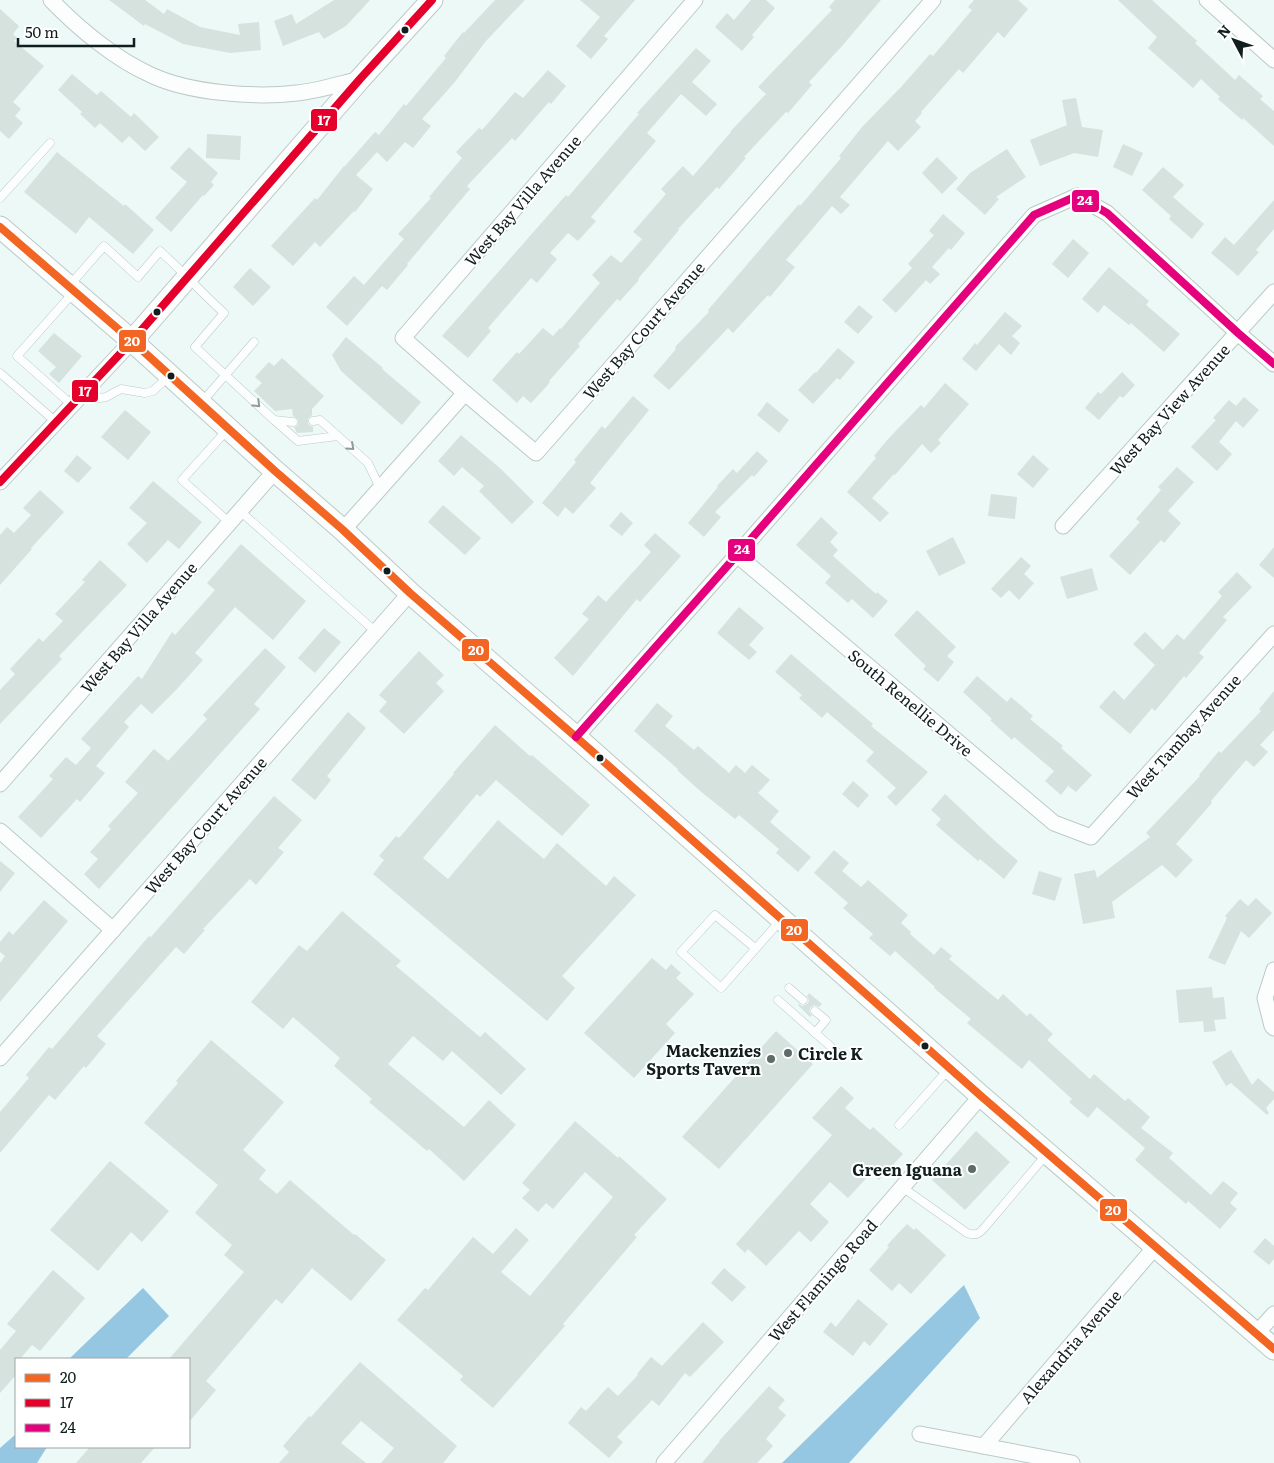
<svg xmlns="http://www.w3.org/2000/svg" width="1274" height="1463" viewBox="0 0 1274 1463" font-family="Literata,serif">
<style>
.water{fill:#95c6e2}
.building{fill:#d5e2dd}
.lines{fill:none;stroke-linecap:round;stroke-linejoin:round}
.lane-casing{stroke:#bcc9c7;stroke-width:9}
.street-casing{stroke:#bcc9c7;stroke-width:17}
.secondary-casing{stroke:#bcc9c7;stroke-width:23}
.lane{stroke:#fcfefe;stroke-width:8}
.street{stroke:#fcfefe;stroke-width:15}
.secondary{stroke:#fcfefe;stroke-width:21}
.bus-1-casing{stroke:#fff;stroke-width:11}
.bus-2-casing{stroke:#fff;stroke-width:11}
.bus-3-casing{stroke:#fff;stroke-width:11}
.bus-1{stroke:#f26522;stroke-width:8}
.bus-2{stroke:#e4002b;stroke-width:8}
.bus-3{stroke:#e5007d;stroke-width:8}
.oneway{stroke:#929a99}
.bus-dot{fill:#101f1d;stroke:#fff;stroke-width:2}
.poi-dot{fill:#5d6b69;stroke:#fff;stroke-width:2}
.labels{text-anchor:middle;dominant-baseline:central;stroke-width:4;stroke-linejoin:round;paint-order:stroke}
.street-label{font-size:16px;fill:#101f1d;stroke:#fff}
.poi-label{font-size:16px;font-weight:bold;fill:#101f1d;stroke:#fff;text-anchor:end}
.line-badge{stroke:#fff;stroke-width:2}
.badge-label{font-size:14px;text-anchor:middle;font-weight:bold;fill:#fff}
</style>
<rect width="100%" height="100%" fill="#ecf9f7"/>
<g class="water">
<polygon points="964,1285 980,1318 849,1463 782,1463"/>
<polygon points="143,1288 169,1316 126,1359 69,1359"/>
<polygon points="16,1434 16,1447 47,1447 37,1463 0,1463 0,1448"/>
</g>
<g class="building">
<polygon points="109,0 145,0 164,14 167,9 200,27 240,35 238,24 259,22 261,50 230,53 183,44 145,24 144,26"/>
<polygon points="334,0 370,0 346,26 324,39 319,32 283,46 274,21 292,14 296,24"/>
<polygon points="495,0 525,0 486,41 454,83 422,119 431,126 413,148 405,142 387,162 377,152 356,175 373,189 355,212 354,211 320,247 315,242 293,266 271,246 315,198 317,200 344,166 345,166 375,132 379,135 404,104 406,106 446,58 444,56 463,32 464,33"/>
<polygon points="580,0 635,0 604,36 608,39 591,59 576,46 600,17"/>
<polygon points="751,0 766,0 775,8 752,35 754,37 742,51 715,27 727,13 734,20"/>
<polygon points="835,0 881,0 842,46 809,82 812,85 788,113 786,112 744,157 746,158 719,189 717,187 678,229 679,230 638,279 639,280 620,301 617,299 578,344 580,346 549,381 550,382 546,387 531,403 523,396 517,403 492,380 517,352 519,354 543,328 553,336 560,328 561,329 600,283 592,275 611,255 621,263 642,239 633,232 666,194 661,189 683,166 693,176 731,132 730,132 766,94 758,87 832,10 829,7"/>
<polygon points="974,0 1018,0 1028,9 1004,38 998,32 963,73 959,69 921,112 922,113 915,121 921,127 898,151 888,141 840,197 850,205 841,214 832,206 786,260 795,267 770,297 768,295 733,333 728,328 669,390 653,376 676,349 675,347 709,312 708,310 799,204 800,206 841,158 839,156 862,127 902,86 930,54 933,56 972,10 968,7"/>
<polygon points="1118,0 1152,0 1197,41 1195,43 1235,80 1239,75 1263,96 1260,99 1274,111 1274,146 1243,118 1242,120 1218,99 1220,97 1201,79 1193,88 1148,48 1157,37"/>
<polygon points="0,9 19,26 13,34 17,38 14,41 44,66 13,102 21,109 15,116 23,123 9,139 0,131"/>
<polygon points="696,48 711,61 692,82 717,104 706,116 681,94 647,133 656,141 591,217 596,221 578,241 568,233 550,253 557,259 537,283 531,278 488,328 491,331 468,358 442,336 566,195 568,197 639,114 637,113"/>
<polygon points="548,70 566,86 551,104 549,102 515,141 512,138 467,186 470,189 407,264 408,265 387,290 382,286 347,326 326,307 354,276 364,285 404,239 398,234 431,198 429,197 462,158 456,152 479,128 482,130 515,92 523,98"/>
<polygon points="72,74 97,95 101,91 131,117 134,113 159,137 145,151 129,136 122,143 100,123 95,128 80,114 82,112 58,90"/>
<polygon points="1076,98 1082,127 1103,130 1098,157 1074,153 1040,166 1030,140 1067,125 1062,100"/>
<polygon points="207,134 241,136 240,160 206,158"/>
<polygon points="1123,144 1143,153 1132,176 1113,167"/>
<polygon points="189,147 218,173 211,182 214,185 204,196 203,195 171,232 155,218 187,182 170,168"/>
<polygon points="1007,149 1026,177 996,197 999,199 985,215 956,189 970,173"/>
<polygon points="57,152 124,206 125,204 154,230 133,254 89,217 76,234 24,192"/>
<polygon points="937,157 958,178 942,194 922,173"/>
<polygon points="1163,167 1184,185 1173,197 1204,224 1192,239 1169,219 1171,216 1142,190"/>
<polygon points="1274,200 1274,229 1256,250 1259,252 1238,276 1211,253 1225,237 1234,245"/>
<polygon points="943,214 965,233 951,250 949,248 932,267 940,274 930,284 926,280 896,313 882,300 912,268 908,264 934,235 929,231"/>
<polygon points="1073,239 1089,253 1068,278 1052,264"/>
<polygon points="1109,267 1149,301 1146,305 1180,334 1164,352 1131,323 1129,325 1104,305 1098,313 1082,299"/>
<polygon points="250,268 271,287 253,306 233,287"/>
<polygon points="859,305 873,317 858,334 844,322"/>
<polygon points="1005,312 1022,326 1012,336 1020,343 1011,355 999,344 976,371 962,359 975,343 977,345"/>
<polygon points="54,333 82,356 59,383 49,374 56,367 38,351"/>
<polygon points="346,337 383,368 382,369 421,402 402,425 341,371 332,355"/>
<polygon points="838,348 855,362 840,380 837,378 813,404 798,390 815,372 816,373"/>
<polygon points="282,358 324,396 312,409 312,415 308,419 308,424 313,427 313,432 297,433 294,427 298,425 298,420 293,416 292,409 275,411 254,391 262,383 255,377 269,362 274,366"/>
<polygon points="1122,372 1135,385 1123,398 1120,396 1099,420 1085,408 1098,392 1101,394"/>
<polygon points="945,383 969,404 938,440 941,443 931,453 922,444 895,475 894,474 872,498 889,513 880,522 847,492 876,458 874,456 888,439 921,405 924,408"/>
<polygon points="633,396 649,410 590,483 596,488 573,514 565,507 558,517 542,503 576,462 574,460 602,426 605,429"/>
<polygon points="1244,397 1259,410 1243,428 1236,421 1219,442 1232,454 1217,471 1191,447 1216,420 1213,418 1229,400 1236,406"/>
<polygon points="767,402 789,420 779,433 757,415"/>
<polygon points="125,410 151,432 128,460 101,437"/>
<polygon points="461,435 501,469 534,502 512,524 479,491 484,486 462,467 454,476 438,461"/>
<polygon points="757,451 768,461 754,477 752,475 715,512 721,517 704,537 688,523 718,487 717,486 733,469 737,473"/>
<polygon points="77,455 92,468 78,483 64,471"/>
<polygon points="1033,455 1049,469 1033,488 1017,474"/>
<polygon points="1177,467 1194,482 1168,511 1181,523 1164,543 1161,540 1130,575 1109,556 1140,522 1136,519 1161,490 1158,487"/>
<polygon points="153,481 202,522 179,549 168,540 147,563 127,544 147,523 129,508"/>
<polygon points="40,490 64,512 31,548 32,549 0,585 0,535 7,527 14,533 31,515 23,508"/>
<polygon points="991,494 1017,497 1015,519 988,516"/>
<polygon points="443,505 481,538 465,555 428,522"/>
<polygon points="621,512 633,523 622,536 609,526"/>
<polygon points="821,517 838,533 830,542 838,550 833,556 876,594 877,592 888,601 873,618 852,599 848,603 825,583 831,576 796,545"/>
<polygon points="655,533 681,556 640,602 637,599 573,676 554,658 589,619 582,614 598,595 606,602 651,552 644,545"/>
<polygon points="953,537 966,563 939,576 926,551"/>
<polygon points="241,544 306,601 273,640 235,607 195,653 203,660 176,690 152,714 141,704 124,722 129,727 96,766 105,773 80,802 77,799 41,838 18,817 53,779 49,776 66,757 76,765 91,748 81,739 138,676 142,679 172,632 175,635 215,590 207,583"/>
<polygon points="1274,547 1274,578 1259,565"/>
<polygon points="1021,557 1031,566 1024,574 1034,583 1019,600 1009,590 1001,598 991,589"/>
<polygon points="100,560 127,585 59,656 62,659 0,724 0,690 15,674 10,669 39,638 43,642 63,621 55,614 85,582 82,580"/>
<polygon points="1092,568 1098,590 1067,599 1060,577"/>
<polygon points="1237,572 1252,587 1223,617 1227,620 1199,653 1204,657 1186,678 1184,676 1155,711 1152,708 1130,734 1099,707 1114,690 1124,700 1155,665 1133,644 1145,632 1163,650 1177,634 1184,640 1222,596 1218,592"/>
<polygon points="739,607 764,628 749,645 757,652 749,660 717,633"/>
<polygon points="917,610 956,647 947,656 954,662 938,682 923,669 926,666 894,635"/>
<polygon points="324,628 341,642 315,673 298,658"/>
<polygon points="265,648 286,667 254,704 260,709 99,889 84,874 98,859 90,852 111,829 108,826 138,793 125,782 154,749 168,761 207,719 203,715"/>
<polygon points="419,651 444,675 436,683 444,691 404,734 379,711 387,702 379,695"/>
<polygon points="791,654 873,724 871,726 928,772 896,806 887,797 896,788 866,761 874,752 827,712 822,718 799,698 802,695 775,672"/>
<polygon points="977,676 1007,702 1011,697 1033,716 1030,719 1063,746 1061,748 1092,775 1076,792 1068,786 1061,795 1045,781 1054,771 1014,737 1012,740 990,720 992,719 963,692"/>
<polygon points="1274,691 1274,730 1260,745 1268,752 1254,767 1246,760 1211,801 1212,803 1176,844 1193,860 1176,878 1162,865 1112,902 1115,918 1083,924 1074,874 1095,870 1097,878 1150,837 1146,833 1200,776 1199,775 1219,751 1221,753 1261,711 1259,709"/>
<polygon points="657,703 673,716 665,726 694,750 698,746 729,773 736,765 745,773 752,765 770,780 758,793 779,811 770,822 811,857 798,872 776,853 779,849 739,815 735,819 699,790 677,770 678,769 634,731"/>
<polygon points="348,712 366,728 327,776 331,780 315,800 291,780"/>
<polygon points="495,725 530,756 532,755 590,805 562,836 496,780 480,797 477,794 423,858 448,879 498,820 544,859 557,843 606,886 614,876 636,895 562,976 575,988 547,1021 373,874 384,860 379,856 396,836 399,838 454,774 453,773"/>
<polygon points="853,781 869,795 858,808 842,794"/>
<polygon points="945,794 996,842 1018,861 1004,879 980,859 978,861 936,825 941,819 931,810"/>
<polygon points="274,796 302,820 278,848 284,852 256,885 250,879 203,929 205,930 184,954 176,947 97,1036 106,1044 86,1068 84,1066 55,1100 49,1095 0,1153 0,1112 29,1078 26,1075 49,1047 52,1049 149,936 151,937"/>
<polygon points="834,850 849,863 842,871 861,887 868,880 908,915 901,923 911,932 910,934 934,955 941,947 952,956 949,959 998,1000 1003,994 1027,1016 1030,1013 1053,1034 1047,1040 1090,1079 1094,1074 1125,1101 1128,1098 1150,1117 1141,1128 1173,1153 1169,1158 1211,1195 1223,1181 1238,1193 1230,1203 1237,1209 1220,1229 1188,1201 1186,1204 1135,1160 1145,1148 1097,1107 1088,1118 1069,1102 1072,1099 1029,1060 1022,1069 967,1023 971,1019 934,988 935,987 895,951 890,956 869,938 873,934 843,908 848,903 814,873"/>
<polygon points="0,861 15,873 0,892"/>
<polygon points="1039,871 1062,878 1055,901 1032,894"/>
<polygon points="1256,898 1272,913 1249,938 1241,931 1225,965 1208,958 1227,918 1225,916 1240,899 1248,906"/>
<polygon points="44,900 68,921 0,1002 0,963 5,956 0,952 0,942 9,931 13,935"/>
<polygon points="342,911 401,961 396,966 480,1037 485,1032 526,1069 501,1095 452,1051 443,1061 413,1036 388,1064 464,1127 489,1100 516,1125 464,1181 429,1149 427,1151 369,1102 372,1099 334,1066 340,1058 293,1017 283,1029 251,1002 299,945 307,951"/>
<polygon points="652,958 666,970 671,964 681,973 676,978 694,994 666,1024 675,1033 634,1078 584,1033"/>
<polygon points="1212,987 1213,998 1224,997 1226,1019 1214,1020 1216,1031 1204,1032 1203,1021 1179,1023 1176,990"/>
<polygon points="809,993 822,1004 819,1007 815,1005 811,1007 809,1011 812,1015 810,1017 798,1005 799,1004 802,1006 807,1004 809,1001 807,996"/>
<polygon points="776,1031 813,1064 719,1169 682,1137"/>
<polygon points="211,1040 284,1102 243,1150 266,1170 259,1179 277,1194 290,1180 354,1235 355,1234 386,1260 351,1301 312,1268 282,1304 276,1299 206,1381 216,1390 189,1422 189,1359 169,1359 244,1272 224,1255 232,1245 195,1213 218,1185 144,1123 178,1083 176,1081"/>
<polygon points="1231,1050 1252,1085 1258,1078 1274,1092 1274,1099 1266,1108 1269,1113 1267,1115 1231,1083 1226,1086 1212,1062"/>
<polygon points="841,1086 854,1098 845,1108 870,1130 873,1127 903,1154 879,1180 871,1173 848,1198 830,1182 810,1204 829,1222 811,1242 799,1231 766,1266 748,1249 745,1253 736,1244 832,1135 812,1118"/>
<polygon points="575,1121 618,1158 619,1156 667,1199 634,1235 637,1237 563,1324 565,1326 493,1408 460,1380 463,1376 397,1320 425,1288 428,1290 473,1237 493,1254 516,1228 529,1240 501,1272 530,1296 613,1197 585,1172 553,1209 546,1203 538,1212 522,1198 530,1190 522,1183"/>
<polygon points="976,1131 1010,1162 965,1210 932,1180"/>
<polygon points="110,1161 169,1211 142,1242 131,1232 98,1271 50,1230"/>
<polygon points="907,1224 914,1230 916,1228 946,1255 911,1294 899,1283 892,1291 869,1270 889,1247 887,1246 890,1242"/>
<polygon points="1265,1238 1274,1246 1274,1259 1269,1265 1253,1252"/>
<polygon points="724,1268 746,1287 732,1302 711,1283"/>
<polygon points="53,1270 85,1298 40,1351 32,1345 20,1359 16,1359 16,1375 0,1393 0,1350 16,1331 7,1324"/>
<polygon points="858,1299 888,1324 870,1346 864,1341 853,1356 823,1332 831,1322 836,1327"/>
<polygon points="703,1322 724,1342 690,1377 685,1373 659,1406 652,1400 617,1437 623,1442 609,1458 568,1423 581,1407 586,1411 608,1387 618,1396 638,1375 637,1374 651,1357 662,1366"/>
<polygon points="360,1362 457,1446 443,1463 381,1463 394,1448 361,1421 341,1443 366,1463 279,1463 289,1452 283,1446 309,1416 311,1417"/>
<polygon points="769,1386 785,1400 778,1408 786,1415 766,1439 773,1446 757,1463 702,1463 720,1441 719,1441"/>
<polygon points="90,1447 155,1447 141,1463 76,1463"/>
</g>
<g class="lines">
<g class="lane-casing">
<g id="lane">
<polyline points="0,198 50,143"/>
<path d="M70 285 104 246 138 277 160 251C182 271 202 293 224 313L195 347 274 420 293 422"/>
<polyline points="0,373 56,422"/>
<polyline points="85,391 94,399 106,397 121,389 145,393 153,391 169,376"/>
<polyline points="202,402 254,342"/>
<polyline points="72,405 17,356 73,293"/>
<polyline points="274,420 298,441 338,436"/>
<polyline points="313,421 320,420 368,463 380,488"/>
<polyline points="227,430 182,480 230,523"/>
<polyline points="240,511 376,632"/>
<polyline points="755,948 715,915 681,952 721,988 780,921"/>
<polyline points="789,988 803,1000"/>
<polyline points="778,1000 838,1053"/>
<polyline points="815,1033 826,1020 815,1011"/>
<polyline points="899,1125 948,1070"/>
<path d="M902 1187 967 1233C976 1236 979 1234 985 1227L1046 1155"/>
</g>
</g>
<g class="street-casing">
<g id="street">
<path d="M51 0C78 28 115 59 151 75 189 93 255 98 297 93 318 91 339 84 360 79"/>
<polyline points="695,0 403,338 465,393 536,453 933,0"/>
<polyline points="1207,0 1274,60"/>
<polyline points="0,482 132,341"/>
<polyline points="1063,526 1274,292"/>
<polyline points="343,530 465,393"/>
<polyline points="737,555 1054,823 1091,837 1274,634"/>
<polyline points="576,737 737,555 1034,215 1077,196 1107,213 1238,333 1274,364"/>
<polyline points="0,784 275,471"/>
<polyline points="0,831 113,930"/>
<polyline points="1274,970 1265,998 1272,1026 1274,1028"/>
<polyline points="0,1058 410,593"/>
<polyline points="1256,1334 1274,1314"/>
<polyline points="920,1434 1072,1463"/>
<polyline points="984,1446 1156,1246"/>
<polyline points="664,1463 981,1096"/>
</g>
</g>
<g class="secondary-casing">
<g id="secondary">
<polyline points="0,227 132,341 275,471 343,530 410,593 576,737 981,1096 1274,1349"/>
<polyline points="132,341 360,79 432,0"/>
</g>
</g>
<use href="#lane" class="lane"/>
<use href="#street" class="street"/>
<use href="#secondary" class="secondary"/>
<g class="bus-1-casing">
<polyline id="bus-1" points="0,227 132,341 275,471 343,530 410,593 576,737 981,1096 1274,1349"/>
</g>
<g class="bus-2-casing">
<polyline id="bus-2" points="0,482 132,341 360,79 432,0"/>
</g>
<g class="bus-3-casing">
<polyline id="bus-3" points="576,737 737,555 1034,215 1077,196 1107,213 1238,333 1274,364"/>
</g>
<use href="#bus-1" class="bus-1"/>
<use href="#bus-2" class="bus-2"/>
<use href="#bus-3" class="bus-3"/>
</g>
<defs><path id="oneway-chevron" d="M-2-3.5L2.5 0L-2 3.5" fill="none" stroke-width="1.6" stroke-linecap="round" stroke-linejoin="round" transform="scale(1.25)"/></defs>
<g class="oneway">
<use href="#oneway-chevron" transform="translate(257 404) rotate(44)"/>
<use href="#oneway-chevron" transform="translate(351 447) rotate(42)"/>
</g>
<g class="bus-dot">
<circle cx="405" cy="30" r="4.5"/>
<circle cx="157" cy="312" r="4.5"/>
<circle cx="171" cy="376" r="4.5"/>
<circle cx="387" cy="571" r="4.5"/>
<circle cx="600" cy="758" r="4.5"/>
<circle cx="925" cy="1046" r="4.5"/>
</g>
<g class="poi-dot">
<circle cx="788" cy="1053" r="5"/>
<circle cx="771" cy="1059" r="5"/>
<circle cx="972" cy="1169" r="5"/>
</g>
<g class="labels">
<g class="street-label">
<text transform="translate(522 200) rotate(-49)">West Bay Villa Avenue</text>
<text transform="translate(643 330) rotate(-49)">West Bay Court Avenue</text>
<text transform="translate(1169 409) rotate(-48)">West Bay View Avenue</text>
<text transform="translate(138 627) rotate(-49)">West Bay Villa Avenue</text>
<text transform="translate(911 702) rotate(40)">South Renellie Drive</text>
<text transform="translate(1183 736) rotate(-48)">West Tambay Avenue</text>
<text transform="translate(205 825) rotate(-49)">West Bay Court Avenue</text>
<text transform="translate(822 1280) rotate(-49)">West Flamingo Road</text>
<text transform="translate(1070 1346) rotate(-49)">Alexandria Avenue</text>
</g>
<g class="poi-label">
<text x="761" y="1050">Mackenzies<tspan x="761" dy="18">Sports Tavern</tspan></text>
<text x="798" y="1053" text-anchor="start">Circle K</text>
<text x="962" y="1169">Green Iguana</text>
</g>
</g>
<g class="line-badge">
<rect x="310" y="108" width="28" height="24" rx="5" fill="#e4002b"/>
<rect x="1071" y="189" width="29" height="24" rx="5" fill="#e5007d"/>
<rect x="118" y="329" width="29" height="24" rx="5" fill="#f26522"/>
<rect x="71" y="379" width="28" height="24" rx="5" fill="#e4002b"/>
<rect x="727" y="538" width="29" height="24" rx="5" fill="#e5007d"/>
<rect x="461" y="638" width="29" height="24" rx="5" fill="#f26522"/>
<rect x="780" y="918" width="29" height="24" rx="5" fill="#f26522"/>
<rect x="1099" y="1198" width="29" height="24" rx="5" fill="#f26522"/>
</g>
<g class="badge-label">
<text x="324" y="125">17</text>
<text x="1085" y="205">24</text>
<text x="132" y="346">20</text>
<text x="85" y="396">17</text>
<text x="742" y="554">24</text>
<text x="476" y="655">20</text>
<text x="794" y="935">20</text>
<text x="1113" y="1215">20</text>
</g>
<rect x="15" y="1358" width="175" height="90" fill="#ffffff" stroke="#9fa5a5"/>
<rect x="25" y="1374" width="25" height="8" fill="#f26522" stroke="#9fa5a5"/>
<text x="60" y="1383" font-size="15" fill="#101f1d">20</text>
<rect x="25" y="1399" width="25" height="8" fill="#e4002b" stroke="#9fa5a5"/>
<text x="60" y="1408" font-size="15" fill="#101f1d">17</text>
<rect x="25" y="1424" width="25" height="8" fill="#e5007d" stroke="#9fa5a5"/>
<text x="60" y="1433" font-size="15" fill="#101f1d">24</text>
<g transform="translate(1234 40) rotate(311)" stroke="#ffffff" stroke-width="4" paint-order="stroke">
<path d="M0-4L9 19L0 12L-9 19Z" fill="#101f1d"/>
<text y="-8" font-size="14" font-weight="bold" text-anchor="middle" fill="#101f1d">N</text>
</g>
<path d="M18 38v8h116v-8" fill="none" stroke="#101f1d" stroke-width="2.5"/>
<text x="25" y="38" font-size="15" fill="#101f1d" stroke="#ffffff" stroke-width="4" paint-order="stroke">50 m</text>
</svg>
